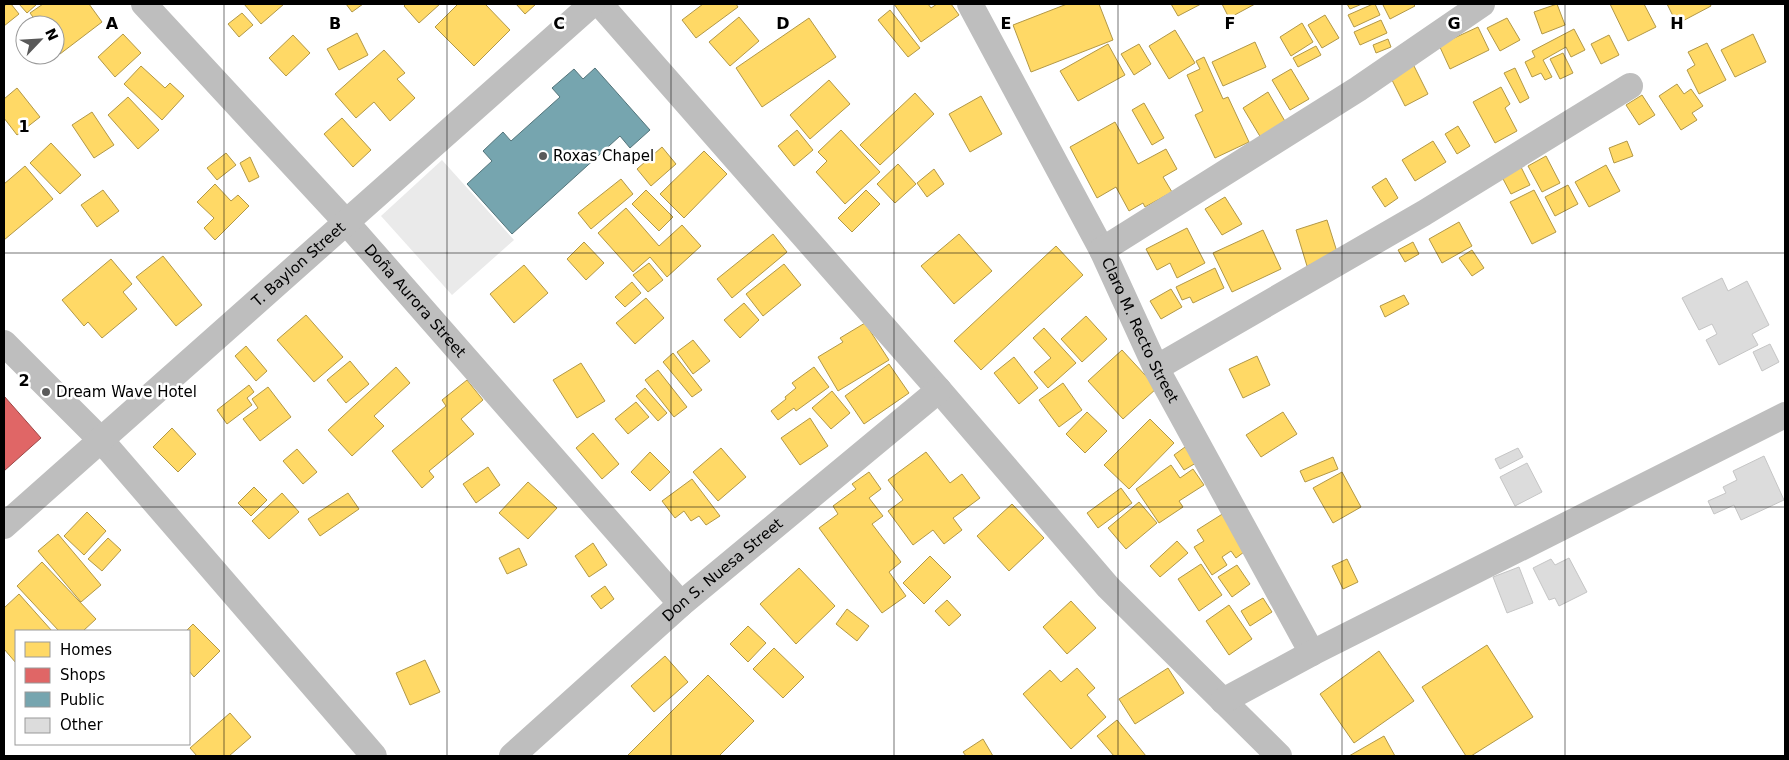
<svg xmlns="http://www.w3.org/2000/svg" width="1789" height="760" viewBox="0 0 1789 760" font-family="'DejaVu Sans',sans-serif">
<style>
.green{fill:#eaeaea}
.homes{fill:#ffd966;stroke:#b29847}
.shops{fill:#e06666;stroke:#9d4747}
.public{fill:#76a5af;stroke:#53747a}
.building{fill:#dcdcdc;stroke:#c5c5c5}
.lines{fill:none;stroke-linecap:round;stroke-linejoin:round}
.street{stroke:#bebebe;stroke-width:26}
.grid{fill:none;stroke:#000;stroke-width:1;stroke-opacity:0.55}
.poi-dot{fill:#595959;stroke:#fff;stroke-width:2}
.labels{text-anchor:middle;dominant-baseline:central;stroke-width:5;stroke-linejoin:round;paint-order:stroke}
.poi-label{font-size:15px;fill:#000;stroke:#fff;text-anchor:start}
.street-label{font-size:15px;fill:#000;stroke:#fff}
.grid-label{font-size:16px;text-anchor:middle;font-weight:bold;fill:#000;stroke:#fff;stroke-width:5;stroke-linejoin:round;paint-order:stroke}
</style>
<rect width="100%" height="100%" fill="#fff"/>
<polygon class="green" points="442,160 514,240 452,295 381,216"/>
<g class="homes">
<polygon points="7,4 11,4 19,14 4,26 4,6"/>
<polygon points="19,4 37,4 27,13"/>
<polygon points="43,4 89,4 102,22 60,54 55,47 55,25 39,25 30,13"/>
<polygon points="244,4 284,4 261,24"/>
<polygon points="346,4 363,4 352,12"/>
<polygon points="406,4 440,4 419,23 404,6"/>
<polygon points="458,4 485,4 510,30 474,66 435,27"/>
<polygon points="516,4 536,4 525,14"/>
<polygon points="703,4 736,4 738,7 696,38 682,20"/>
<polygon points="894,4 928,4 931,8 937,4 951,4 959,15 921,42"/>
<polygon points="1067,4 1099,4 1113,40 1031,72 1013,25"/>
<polygon points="1171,4 1201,4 1178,16"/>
<polygon points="1222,4 1255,4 1229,18"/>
<polygon points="1347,4 1362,4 1350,9"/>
<polygon points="1373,4 1375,4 1380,15 1354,27 1348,15"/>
<polygon points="1385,4 1413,4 1415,6 1390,19 1383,5"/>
<polygon points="1557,4 1565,25 1542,34 1534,12"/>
<polygon points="1610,4 1644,4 1656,27 1628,41"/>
<polygon points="1667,4 1710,4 1711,6 1677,24"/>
<polygon points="890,10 920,48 908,57 878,20"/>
<polygon points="242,13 253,25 239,37 228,24"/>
<polygon points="1325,15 1339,38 1322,48 1308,25"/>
<polygon points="739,17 759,41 730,66 709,42"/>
<polygon points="809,18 836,57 762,107 736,68"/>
<polygon points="1507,18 1520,40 1500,51 1487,28"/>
<polygon points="1381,20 1387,33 1360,45 1354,32"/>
<polygon points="1302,23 1313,42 1291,56 1280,37"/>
<polygon points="1478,27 1489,50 1450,69 1439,45"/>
<polygon points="1574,29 1585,50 1571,57 1566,47 1543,60 1552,77 1545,80 1541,73 1532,77 1525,62 1535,57 1532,51"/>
<polygon points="1175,30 1195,63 1169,79 1149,46"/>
<polygon points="357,33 368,55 339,70 327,49"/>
<polygon points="123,34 141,53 115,77 98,57"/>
<polygon points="1753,34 1766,62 1735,77 1721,50"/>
<polygon points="293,35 310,53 286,76 269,58"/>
<polygon points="1609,35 1619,55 1601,64 1591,44"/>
<polygon points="1388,39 1391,47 1376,53 1373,45"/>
<polygon points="1255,42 1266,67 1223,86 1212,62"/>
<polygon points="1707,43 1726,80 1699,94 1687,70 1695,65 1688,52"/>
<polygon points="1108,44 1125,75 1078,101 1060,71"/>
<polygon points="1139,44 1151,64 1134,75 1121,54"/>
<polygon points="1316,46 1321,55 1298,67 1293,58"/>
<polygon points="384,50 405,73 397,79 415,98 390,121 374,102 356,118 335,94"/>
<polygon points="1563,53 1573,73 1560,79 1550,59"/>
<polygon points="1204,57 1223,99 1228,97 1249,142 1215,158 1195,115 1203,111 1187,75 1200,69 1196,61"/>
<polygon points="1413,64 1428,94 1405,106 1390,76"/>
<polygon points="141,66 165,88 170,83 184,96 162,120 124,84"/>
<polygon points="1515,68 1529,98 1520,103 1504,73"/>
<polygon points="1291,69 1309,99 1290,110 1272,80"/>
<polygon points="829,80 850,104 810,139 790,115"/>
<polygon points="1677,84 1684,94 1691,89 1703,106 1692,113 1697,120 1681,130 1659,96"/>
<polygon points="1501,87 1510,104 1505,108 1517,131 1495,143 1473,102"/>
<polygon points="17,88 40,117 17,135 4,118 4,99"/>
<polygon points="1268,92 1286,123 1261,138 1243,108"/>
<polygon points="915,93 934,114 880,165 860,145"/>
<polygon points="1642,95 1655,115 1639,125 1626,105"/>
<polygon points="981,96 1002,134 970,152 949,114"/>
<polygon points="128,97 159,130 138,149 108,115"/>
<polygon points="1144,103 1164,138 1152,145 1132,110"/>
<polygon points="92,112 114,145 94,158 72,125"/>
<polygon points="342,118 371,150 353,167 324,134"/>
<polygon points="1115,122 1138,164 1166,149 1177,169 1163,177 1172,192 1145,207 1143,203 1129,211 1116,187 1097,198 1070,147"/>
<polygon points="1458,126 1470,146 1457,154 1445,134"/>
<polygon points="797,130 813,150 794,166 778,146"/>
<polygon points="841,130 880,172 845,204 816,172 827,161 818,152"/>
<polygon points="1433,141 1446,162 1415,181 1402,160"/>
<polygon points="1627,141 1633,156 1614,163 1609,148"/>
<polygon points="51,143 81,175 60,194 30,163"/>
<polygon points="662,147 676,164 651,186 637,169"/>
<polygon points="704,151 727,174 684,218 660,194"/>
<polygon points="226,153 236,165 217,180 207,168"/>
<polygon points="1546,156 1560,183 1542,192 1528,166"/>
<polygon points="250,157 259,177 249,182 240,163"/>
<polygon points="898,164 916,184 895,203 877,184"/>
<polygon points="1606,165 1620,191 1589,207 1575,182"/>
<polygon points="25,166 53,199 4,240 4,184"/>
<polygon points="1521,167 1530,185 1511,194 1502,177"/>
<polygon points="934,169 944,184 927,197 917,183"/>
<polygon points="1386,178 1398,198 1385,207 1372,187"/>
<polygon points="621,179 633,194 591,229 578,213"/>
<polygon points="215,184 231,201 238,195 249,206 215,240 204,228 214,218 197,202"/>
<polygon points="1568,185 1578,204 1555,216 1545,197"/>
<polygon points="103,190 119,211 97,227 81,205"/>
<polygon points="646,190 673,217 659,231 632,204"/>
<polygon points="866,190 880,204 852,232 838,218"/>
<polygon points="1534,190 1556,232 1532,244 1510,202"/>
<polygon points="1225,197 1242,224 1222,235 1205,209"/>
<polygon points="626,208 659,246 682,225 701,246 667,277 650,257 633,272 598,233"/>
<polygon points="1327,220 1338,255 1307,266 1296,230"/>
<polygon points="1459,222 1472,246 1442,263 1429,239"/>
<polygon points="1187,228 1205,263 1177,278 1170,263 1157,270 1146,249"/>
<polygon points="1263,230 1281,269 1232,292 1213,253"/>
<polygon points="773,234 787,252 732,298 717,279"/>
<polygon points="959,234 992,271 954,304 921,266"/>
<polygon points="584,242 604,263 586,280 567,259"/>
<polygon points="1413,242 1419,254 1405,262 1398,250"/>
<polygon points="1056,246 1083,275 981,370 954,341"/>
<polygon points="1472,250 1484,268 1472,276 1459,258"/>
<polygon points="163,256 202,305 176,326 136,277"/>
<polygon points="111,259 132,284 123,292 137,309 102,338 88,322 84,326 62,300"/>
<polygon points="649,263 663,280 648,292 633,275"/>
<polygon points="784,264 801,285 763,316 746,294"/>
<polygon points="524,265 548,293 514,323 490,294"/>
<polygon points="1215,268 1224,288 1193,303 1190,297 1182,300 1176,287"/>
<polygon points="632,282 641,293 625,307 615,297"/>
<polygon points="1171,289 1182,307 1161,319 1150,301"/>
<polygon points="1404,295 1409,304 1385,317 1380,306"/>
<polygon points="646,298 664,318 635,344 616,323"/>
<polygon points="744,303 759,320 740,338 724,320"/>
<polygon points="306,315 343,357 314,382 277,340"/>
<polygon points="1086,316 1107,339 1082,362 1061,339"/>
<polygon points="865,323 889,360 838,391 818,357 843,342 840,338"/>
<polygon points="1044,328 1076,363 1048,388 1034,372 1051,358 1033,338"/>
<polygon points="693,340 710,361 693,374 677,352"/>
<polygon points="246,346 267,371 256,381 235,356"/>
<polygon points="1122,350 1157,388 1123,419 1088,381"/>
<polygon points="673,353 702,390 692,397 663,362"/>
<polygon points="1257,356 1270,385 1243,398 1229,369"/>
<polygon points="1014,357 1038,388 1019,404 994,373"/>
<polygon points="350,361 369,384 346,403 327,380"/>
<polygon points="581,363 605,401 577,418 553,380"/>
<polygon points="889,364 909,393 864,424 845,396"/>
<polygon points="396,367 410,383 374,416 384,426 352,456 328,430"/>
<polygon points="814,367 829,387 796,411 794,408 778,420 771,411 786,399 785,397 796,388 792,383"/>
<polygon points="658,370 687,407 674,417 645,380"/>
<polygon points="467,380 483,400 461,419 474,434 429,471 434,477 422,488 392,451 446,406 442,400"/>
<polygon points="1063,383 1082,410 1059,427 1039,400"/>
<polygon points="249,385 254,392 247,398 252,405 227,424 217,410"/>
<polygon points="268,387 291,417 260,441 243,419 258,408 252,399"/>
<polygon points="645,388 667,413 658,421 636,396"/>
<polygon points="832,391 850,413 831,429 812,408"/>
<polygon points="636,402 649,417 628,434 615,419"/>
<polygon points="1087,412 1107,431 1085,453 1066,434"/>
<polygon points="1283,412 1297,434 1261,457 1246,435"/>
<polygon points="810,418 828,446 800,465 781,438"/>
<polygon points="1150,419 1174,443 1129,489 1104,465"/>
<polygon points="172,428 196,454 178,472 153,447"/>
<polygon points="593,433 619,464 602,479 576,448"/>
<polygon points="1185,447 1196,463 1184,470 1174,455"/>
<polygon points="721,448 746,477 718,501 693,472"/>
<polygon points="297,449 317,472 303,484 283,461"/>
<polygon points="650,452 670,472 650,491 631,472"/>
<polygon points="926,452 950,483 962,474 980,498 953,518 962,530 944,544 933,530 913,545 888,511 903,500 888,480"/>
<polygon points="1333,457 1338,469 1305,482 1300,471"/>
<polygon points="1171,465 1180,478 1193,469 1204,485 1179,501 1183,507 1159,523 1136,489"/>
<polygon points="488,467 500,485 476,503 463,484"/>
<polygon points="869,472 881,489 869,498 883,516 872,524 901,562 889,572 906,596 882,613 819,528 838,514 833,506 856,489 852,484"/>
<polygon points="1342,472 1361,507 1333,523 1313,488"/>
<polygon points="692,479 720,516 706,525 699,516 691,521 684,511 675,518 662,501"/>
<polygon points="528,482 557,508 528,539 499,513"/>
<polygon points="254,487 267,500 251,516 238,503"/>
<polygon points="1121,488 1132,503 1098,528 1087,513"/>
<polygon points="282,493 299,512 269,539 252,521"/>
<polygon points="348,493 359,509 320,536 308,519"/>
<polygon points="1139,502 1157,523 1126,549 1108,528"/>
<polygon points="1012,504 1044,538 1009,571 977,536"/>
<polygon points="87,512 106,531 84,555 64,536"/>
<polygon points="1224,513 1248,549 1236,558 1231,551 1222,557 1227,565 1212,575 1194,547 1204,541 1197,530"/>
<polygon points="58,534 101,585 81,602 38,551"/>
<polygon points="108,538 121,550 102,571 88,559"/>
<polygon points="1177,541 1188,553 1160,577 1150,566"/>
<polygon points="593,543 607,565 589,577 575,556"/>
<polygon points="519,548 527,565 507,574 499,558"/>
<polygon points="930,556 951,577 924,604 903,583"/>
<polygon points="1347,559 1358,582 1343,589 1332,566"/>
<polygon points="42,562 96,619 83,631 59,631 17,586"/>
<polygon points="1201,564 1222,595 1199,611 1178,579"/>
<polygon points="1237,565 1250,584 1232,597 1218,577"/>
<polygon points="799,568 835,606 796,644 760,604"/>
<polygon points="605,586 614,599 601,609 591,596"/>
<polygon points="19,594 52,631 16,631 16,663 4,649 4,608"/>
<polygon points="1263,598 1272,612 1250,626 1241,611"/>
<polygon points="947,600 961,615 949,626 935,611"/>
<polygon points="1071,601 1096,628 1067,654 1043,627"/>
<polygon points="1229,605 1252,639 1229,655 1206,621"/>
<polygon points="847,609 869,626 857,641 836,624"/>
<polygon points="193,624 220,651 194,677 189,671 189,631 186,631"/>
<polygon points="748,626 766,643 748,662 730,644"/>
<polygon points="1487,645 1533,717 1471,756 1466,756 1422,687"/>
<polygon points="774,648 804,677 783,698 753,669"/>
<polygon points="1379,651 1414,701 1354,743 1320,694"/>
<polygon points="665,656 688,682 654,712 631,686"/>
<polygon points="425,660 440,692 410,705 396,673"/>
<polygon points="1077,668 1095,688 1087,695 1106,717 1071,749 1023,694 1050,670 1061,682"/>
<polygon points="1168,668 1184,693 1135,724 1119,699"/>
<polygon points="708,675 754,721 719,756 627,756"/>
<polygon points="230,713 251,737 229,756 197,756 190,748"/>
<polygon points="1117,720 1146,756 1114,756 1097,736"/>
<polygon points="1384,736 1395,756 1349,756"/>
<polygon points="983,739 993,756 966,756 963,752"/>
</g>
<polygon class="shops" points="4,396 41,438 4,471"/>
<polygon class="public" points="595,68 650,130 630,148 620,136 512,234 467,184 492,161 483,151 503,132 511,141 560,97 552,88 574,69 583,79"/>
<g class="building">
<polygon points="1722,278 1728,291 1747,281 1769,325 1752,334 1758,345 1719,365 1706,340 1717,334 1712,324 1699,330 1682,298"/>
<polygon points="1770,344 1779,362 1762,371 1753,352"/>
<polygon points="1518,448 1523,457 1500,469 1495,459"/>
<polygon points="1764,456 1784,500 1741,520 1734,505 1714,514 1708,501 1726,493 1723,487 1737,480 1733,471"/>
<polygon points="1527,463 1542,492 1515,506 1500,477"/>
<polygon points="1569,558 1587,592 1559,606 1555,598 1549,600 1533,568 1551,559 1555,565"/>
<polygon points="1519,567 1533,603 1507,613 1493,577"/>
</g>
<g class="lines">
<g class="street">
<path id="s1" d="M144 4 346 222 681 604"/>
<polyline points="600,4 939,390 1108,587 1279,756"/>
<path id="s2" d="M970 4 1102 250 1156 368 1312 653"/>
<polyline points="1102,250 1358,89 1482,4"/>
<polyline points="4,343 101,440 374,756"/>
<polyline points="1156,368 1424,213 1630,86"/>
<path id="s3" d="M4 526 592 4"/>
<polyline points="1223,701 1312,653 1785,415"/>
<path id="s4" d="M512 756 681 604 939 390"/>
</g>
</g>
<path class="grid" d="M224 4V756M447 4V756M671 4V756M894 4V756M1118 4V756M1342 4V756M1565 4V756M4 253H1785M4 507H1785"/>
<g class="poi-dot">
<circle cx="543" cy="156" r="5"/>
<circle cx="46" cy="392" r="5"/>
</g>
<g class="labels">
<g class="poi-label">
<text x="553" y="156">Roxas Chapel</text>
<text x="56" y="392">Dream Wave Hotel</text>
</g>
<g class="street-label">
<text stroke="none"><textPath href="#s3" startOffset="394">T. Baylon Street</textPath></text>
<text stroke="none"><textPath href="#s1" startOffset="402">Doña Aurora Street</textPath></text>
<text stroke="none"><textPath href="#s2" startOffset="368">Claro M. Recto Street</textPath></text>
<text stroke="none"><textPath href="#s4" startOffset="281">Don S. Nuesa Street</textPath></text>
</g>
</g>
<g class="grid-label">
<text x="112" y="29">A</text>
<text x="335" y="29">B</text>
<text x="559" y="29">C</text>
<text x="783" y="29">D</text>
<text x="1006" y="29">E</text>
<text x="1230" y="29">F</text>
<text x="1454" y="29">G</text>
<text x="1677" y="29">H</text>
<text x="24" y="132">1</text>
<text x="24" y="386">2</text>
</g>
<rect width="1789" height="760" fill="none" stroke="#000000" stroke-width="10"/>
<rect x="15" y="630" width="175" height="115" fill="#ffffff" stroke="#999999"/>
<rect x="25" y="642" width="25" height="15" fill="#ffd966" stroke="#999999"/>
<text x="60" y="655" font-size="15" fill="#000000">Homes</text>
<rect x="25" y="668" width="25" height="15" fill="#e06666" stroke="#999999"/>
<text x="60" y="680" font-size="15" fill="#000000">Shops</text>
<rect x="25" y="692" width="25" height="15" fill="#76a5af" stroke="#999999"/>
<text x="60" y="705" font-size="15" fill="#000000">Public</text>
<rect x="25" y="718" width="25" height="15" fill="#dcdcdc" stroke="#999999"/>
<text x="60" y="730" font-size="15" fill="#000000">Other</text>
<g transform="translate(40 40) rotate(65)"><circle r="24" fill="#ffffff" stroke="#999999"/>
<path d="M0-4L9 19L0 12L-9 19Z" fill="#595959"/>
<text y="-8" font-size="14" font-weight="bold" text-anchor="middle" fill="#000000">N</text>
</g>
</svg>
